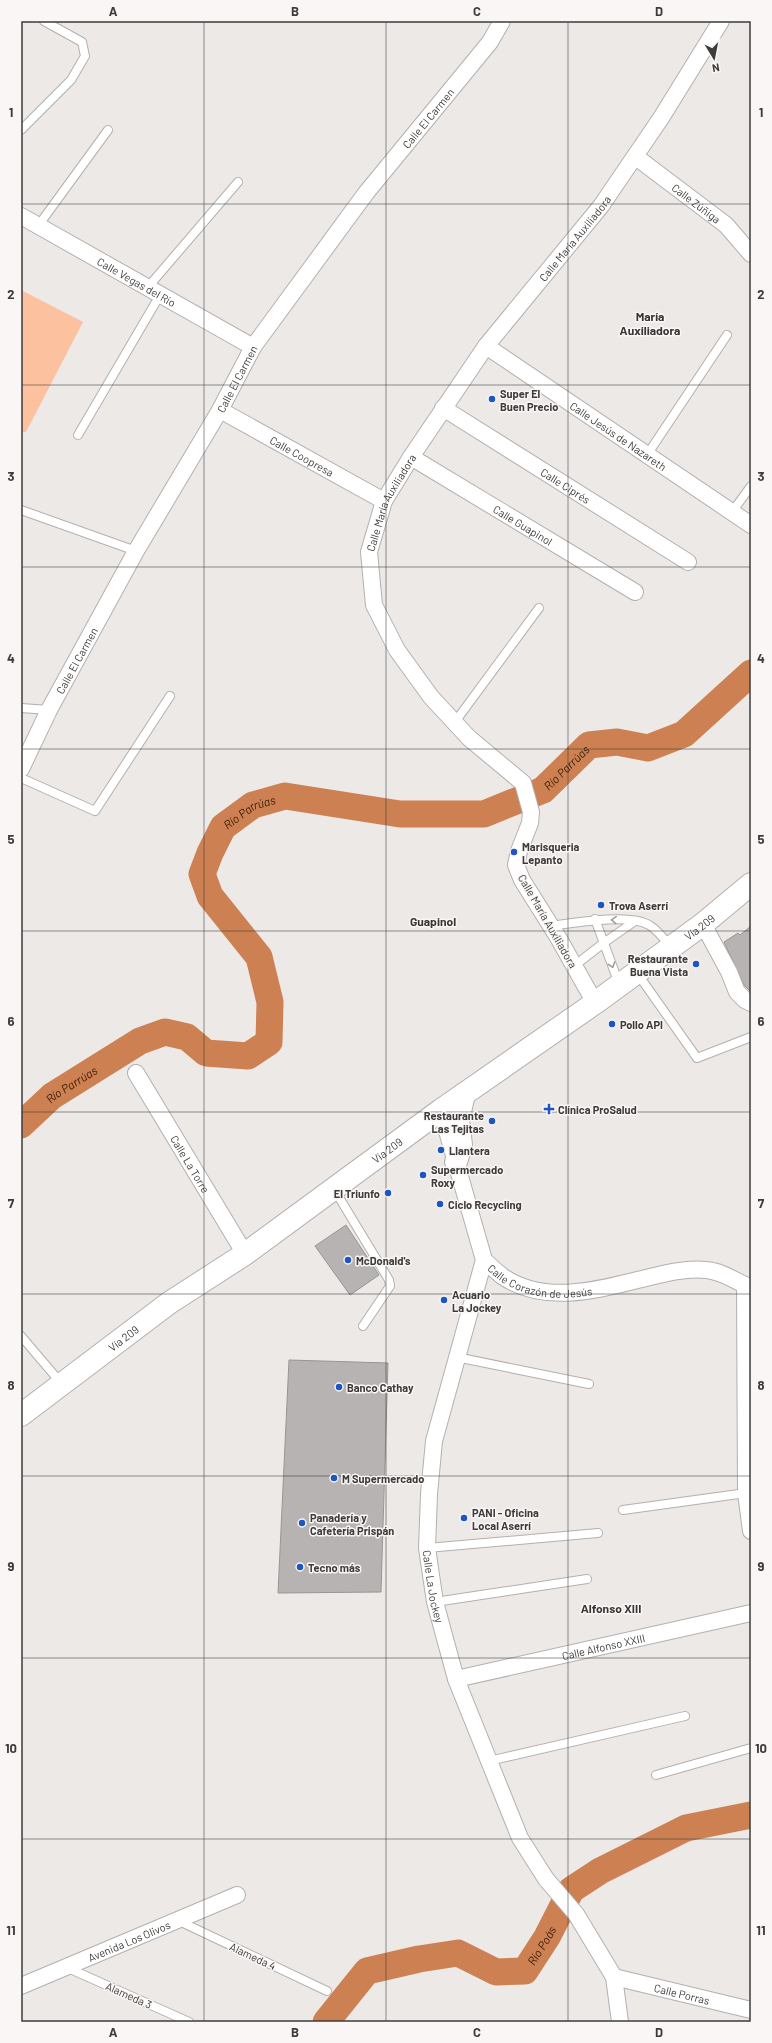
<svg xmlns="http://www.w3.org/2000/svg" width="772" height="2043" viewBox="0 0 772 2043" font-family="Barlow,sans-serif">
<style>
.green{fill:#fcc19f}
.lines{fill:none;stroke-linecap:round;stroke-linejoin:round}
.river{stroke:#cd8051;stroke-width:27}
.building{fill:#b6b3b2;stroke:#989694}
.service-casing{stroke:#b3b0af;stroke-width:10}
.minor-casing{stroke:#b3b0af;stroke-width:18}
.secondary-casing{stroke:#b3b0af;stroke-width:24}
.service{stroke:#fff;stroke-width:8}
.minor{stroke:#fff;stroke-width:16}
.secondary{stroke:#fff;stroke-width:22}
.oneway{stroke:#9e9e9d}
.grid{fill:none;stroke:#3d3c3b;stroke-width:1;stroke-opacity:0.55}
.poi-dot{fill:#1b56c2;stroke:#faf6f5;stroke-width:1.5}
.labels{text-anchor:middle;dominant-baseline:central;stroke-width:3;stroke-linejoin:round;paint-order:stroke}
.street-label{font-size:11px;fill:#3d3c3b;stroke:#faf6f5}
.poi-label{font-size:11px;font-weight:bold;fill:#3d3c3b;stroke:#faf6f5;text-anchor:start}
.neighbourhood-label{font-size:12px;font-weight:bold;fill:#383534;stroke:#faf6f5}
.water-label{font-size:12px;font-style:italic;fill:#41210d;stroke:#faf6f5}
.neatline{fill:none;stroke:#3d3c3b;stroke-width:1.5}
.grid-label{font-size:13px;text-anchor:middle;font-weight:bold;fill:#3d3c3b}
</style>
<rect width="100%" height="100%" fill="#ece9e7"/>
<polygon class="green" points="21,290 83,322 26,432 21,432"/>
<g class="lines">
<g class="river">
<path id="s1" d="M21 1125 52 1096 140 1041 165 1032 187 1037 206 1053 248 1056 269 1042 270 1002 259 957 210 896 202 874 210 853 223 827 253 805 285 796 400 814H484L543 790 589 745 617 742 648 748 684 734 751 673"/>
<path id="s2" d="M326 2022 367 1971 419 1959 458 1953 496 1972 525 1971 547 1937 571 1890 600 1871 686 1828 751 1815"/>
</g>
</g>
<g class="building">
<polygon points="751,926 751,992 744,985 724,942 738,933 740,935"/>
<polygon points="346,1225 379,1275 350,1295 315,1246"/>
<polygon points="289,1360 388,1363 381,1592 278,1593"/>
</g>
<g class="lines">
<g class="service-casing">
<g id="service">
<polyline points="21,130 71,80 85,56 82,42 44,21"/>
<polyline points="38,226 108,130"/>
<polyline points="148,287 238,182"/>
<polyline points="78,435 160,295"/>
<polyline points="647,455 727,335"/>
<polyline points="21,510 136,551"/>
<polyline points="732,512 751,486"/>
<polyline points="21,708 49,710"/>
<polyline points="455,722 539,608"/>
<polyline points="21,778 95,811 170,696"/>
<polyline points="595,919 619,984"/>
<path d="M551 926C573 923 629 913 649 925 657 929 664 940 671 946"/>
<polyline points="574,966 605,942 635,921"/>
<polyline points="637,973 697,1058 751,1037"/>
<polyline points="334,1189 389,1280 390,1286 363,1326"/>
<polyline points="21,1336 61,1383"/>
<polyline points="456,1357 589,1384"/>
<polyline points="623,1510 746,1493"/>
<polyline points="427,1548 598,1533"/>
<polyline points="435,1602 587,1579"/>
<polyline points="489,1761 685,1716"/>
<polyline points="656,1775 751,1748"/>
<polyline points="179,1921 327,1991"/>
<polyline points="68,1968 189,2022"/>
</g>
</g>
<g class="minor-casing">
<g id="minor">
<path id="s3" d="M636 157 726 225 751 254"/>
<path id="s4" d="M21 216 253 347"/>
<path id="s5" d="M486 346 751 525"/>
<path id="s6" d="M443 408 688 562"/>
<path id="s7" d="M220 410 384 501"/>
<path id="s8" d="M411 457 635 592"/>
<path id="s9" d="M21 769 49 710 136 551 220 410 253 347 366 193 490 42 502 21"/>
<polyline points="703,924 729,972 737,992 745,1000 751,1003"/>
<path id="s10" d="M595 1003 559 939 522 880 516 865 519 851 530 823 531 812 523 783 469 738 431 697 397 650 374 605 369 552 384 501 411 457 486 346 601 206 661 118 721 21"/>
<path id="s11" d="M136 1073 245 1254"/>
<path id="s12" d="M441 1110 484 1260C490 1266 496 1271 502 1276 545 1306 601 1289 646 1278 666 1273 686 1268 706 1270 722 1271 737 1282 751 1288"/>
<path id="s13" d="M484 1260 434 1441 429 1494 427 1548 435 1602 456 1679 520 1838 546 1879 576 1914 614 1977 620 2022"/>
<polyline points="745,1285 746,1493 751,1531"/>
<path id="s14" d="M456 1679 751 1613"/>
<path id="s15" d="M614 1977 751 2010"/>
<path id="s16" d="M21 1986 237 1895"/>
</g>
</g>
<g class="secondary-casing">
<g id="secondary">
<polyline points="456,1162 461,1145 458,1120 464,1094"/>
<path id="s17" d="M21 1415 169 1303 245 1254 441 1110 595 1003 703 924 751 884"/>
</g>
</g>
<use href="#service" class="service"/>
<use href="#minor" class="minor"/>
<use href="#secondary" class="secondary"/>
</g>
<defs><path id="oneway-chevron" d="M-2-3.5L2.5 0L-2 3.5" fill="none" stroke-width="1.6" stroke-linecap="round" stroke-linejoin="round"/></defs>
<g class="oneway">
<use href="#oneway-chevron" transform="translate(614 920) rotate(-177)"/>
<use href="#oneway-chevron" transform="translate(612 965) rotate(71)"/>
</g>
<path class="grid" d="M204 21V2022M386 21V2022M568 21V2022M21 204H751M21 385H751M21 567H751M21 749H751M21 931H751M21 1112H751M21 1294H751M21 1476H751M21 1658H751M21 1839H751"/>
<g class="poi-dot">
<circle cx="492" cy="399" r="4"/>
<circle cx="514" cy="852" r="4"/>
<circle cx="601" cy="905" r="4"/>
<circle cx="696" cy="964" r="4"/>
<circle cx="612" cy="1024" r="4"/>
<path d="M547 1103h4v4h4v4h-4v4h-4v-4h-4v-4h4z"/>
<circle cx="492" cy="1121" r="4"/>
<circle cx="441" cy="1150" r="4"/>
<circle cx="423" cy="1175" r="4"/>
<circle cx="388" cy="1193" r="4"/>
<circle cx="440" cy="1204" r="4"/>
<circle cx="348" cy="1260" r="4"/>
<circle cx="444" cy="1300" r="4"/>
<circle cx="339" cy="1387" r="4"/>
<circle cx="334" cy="1478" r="4"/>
<circle cx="464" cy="1518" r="4"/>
<circle cx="302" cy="1523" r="4"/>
<circle cx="300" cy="1567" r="4"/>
</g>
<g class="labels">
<g class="street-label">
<text stroke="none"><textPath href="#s9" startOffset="770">Calle El Carmen</textPath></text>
<text stroke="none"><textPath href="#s3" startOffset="76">Calle Zúñiga</textPath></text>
<text stroke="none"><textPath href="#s10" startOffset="911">Calle María Auxiliadora</textPath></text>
<text stroke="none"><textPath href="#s4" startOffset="133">Calle Vegas del Río</textPath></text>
<text stroke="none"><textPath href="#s9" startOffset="446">Calle El Carmen</textPath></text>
<text stroke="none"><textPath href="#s5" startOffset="160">Calle Jesús de Nazareth</textPath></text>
<text stroke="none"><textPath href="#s7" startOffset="94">Calle Coopresa</textPath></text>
<text stroke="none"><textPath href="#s6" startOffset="145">Calle Ciprés</textPath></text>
<text stroke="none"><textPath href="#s10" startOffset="587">Calle María Auxiliadora</textPath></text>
<text stroke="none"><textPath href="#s8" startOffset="131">Calle Guapinol</textPath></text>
<text stroke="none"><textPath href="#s9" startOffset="122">Calle El Carmen</textPath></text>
<text transform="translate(548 921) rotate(60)">Calle María Auxiliadora</text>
<text stroke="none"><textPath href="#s17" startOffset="836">Vía 209</textPath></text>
<text stroke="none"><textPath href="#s17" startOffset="452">Vía 209</textPath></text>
<text stroke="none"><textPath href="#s11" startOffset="106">Calle La Torre</textPath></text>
<text stroke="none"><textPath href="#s12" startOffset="219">Calle Corazón de Jesús</textPath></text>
<text stroke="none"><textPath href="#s17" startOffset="128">Vía 209</textPath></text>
<text stroke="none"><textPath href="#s13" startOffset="334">Calle La Jockey</textPath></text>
<text stroke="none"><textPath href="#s14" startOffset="151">Calle Alfonso XXIII</textPath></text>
<text stroke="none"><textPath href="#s16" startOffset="117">Avenida Los Olivos</textPath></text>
<text transform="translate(253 1956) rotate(25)">Alameda 4</text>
<text stroke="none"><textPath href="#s15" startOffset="70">Calle Porras</textPath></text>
<text transform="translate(129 1995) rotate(24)">Alameda 3</text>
</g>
<g class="poi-label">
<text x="500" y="393">Super El<tspan x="500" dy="13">Buen Precio</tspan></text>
<text x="522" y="846">Marisqueria<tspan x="522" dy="13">Lepanto</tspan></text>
<text x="609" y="905">Trova Aserrí</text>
<text x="688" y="958" text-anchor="end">Restaurante<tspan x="688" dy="13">Buena Vista</tspan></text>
<text x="620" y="1024">Pollo API</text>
<text x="558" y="1109">Clínica ProSalud</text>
<text x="484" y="1115" text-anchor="end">Restaurante<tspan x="484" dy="13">Las Tejitas</tspan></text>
<text x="449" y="1150">Llantera</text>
<text x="431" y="1169">Supermercado<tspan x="431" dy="13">Roxy</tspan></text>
<text x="380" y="1193" text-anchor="end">El Triunfo</text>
<text x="448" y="1204">Ciclo Recycling</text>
<text x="356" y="1260">McDonald's</text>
<text x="452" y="1294">Acuario<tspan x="452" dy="13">La Jockey</tspan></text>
<text x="347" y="1387">Banco Cathay</text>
<text x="342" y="1478">M Supermercado</text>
<text x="472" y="1512">PANI - Oficina<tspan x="472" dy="13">Local Aserrí</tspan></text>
<text x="310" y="1517">Panadería y<tspan x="310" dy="13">Cafetería Prispán</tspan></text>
<text x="308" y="1567">Tecno más</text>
</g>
<g class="neighbourhood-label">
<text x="650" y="316">María<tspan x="650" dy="14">Auxiliadora</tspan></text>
<text x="433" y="921">Guapinol</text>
<text x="611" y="1608">Alfonso XIII</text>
</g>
<g class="water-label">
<text stroke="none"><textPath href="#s1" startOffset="894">Río Parrúas</textPath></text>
<text stroke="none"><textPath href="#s1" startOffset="558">Río Parrúas</textPath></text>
<text stroke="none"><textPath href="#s1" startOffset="65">Río Parrúas</textPath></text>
<text stroke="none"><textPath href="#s2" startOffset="260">Río Poás</textPath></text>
</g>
</g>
<rect width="772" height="2043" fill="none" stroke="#faf6f5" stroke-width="44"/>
<g transform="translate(714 58) rotate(170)" stroke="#faf6f5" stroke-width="3" paint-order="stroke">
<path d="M0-3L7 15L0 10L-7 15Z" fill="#3d3c3b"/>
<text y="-6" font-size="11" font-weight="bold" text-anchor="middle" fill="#3d3c3b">N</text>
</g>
<rect x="22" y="22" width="728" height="1999" class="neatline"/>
<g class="grid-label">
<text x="113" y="16">A</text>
<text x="295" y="16">B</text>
<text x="477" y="16">C</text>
<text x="659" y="16">D</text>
<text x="11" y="117">1</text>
<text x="761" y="117">1</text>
<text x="11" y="299">2</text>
<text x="761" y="299">2</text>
<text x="11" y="481">3</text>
<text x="761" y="481">3</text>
<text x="11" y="663">4</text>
<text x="761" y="663">4</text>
<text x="11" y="844">5</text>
<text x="761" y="844">5</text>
<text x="11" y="1026">6</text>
<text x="761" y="1026">6</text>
<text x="11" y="1208">7</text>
<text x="761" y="1208">7</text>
<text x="11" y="1390">8</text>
<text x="761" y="1390">8</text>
<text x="11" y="1571">9</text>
<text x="761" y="1571">9</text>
<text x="11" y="1753">10</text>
<text x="761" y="1753">10</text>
<text x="11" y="1935">11</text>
<text x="761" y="1935">11</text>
<text x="113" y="2037">A</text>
<text x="295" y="2037">B</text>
<text x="477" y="2037">C</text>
<text x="659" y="2037">D</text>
</g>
</svg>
